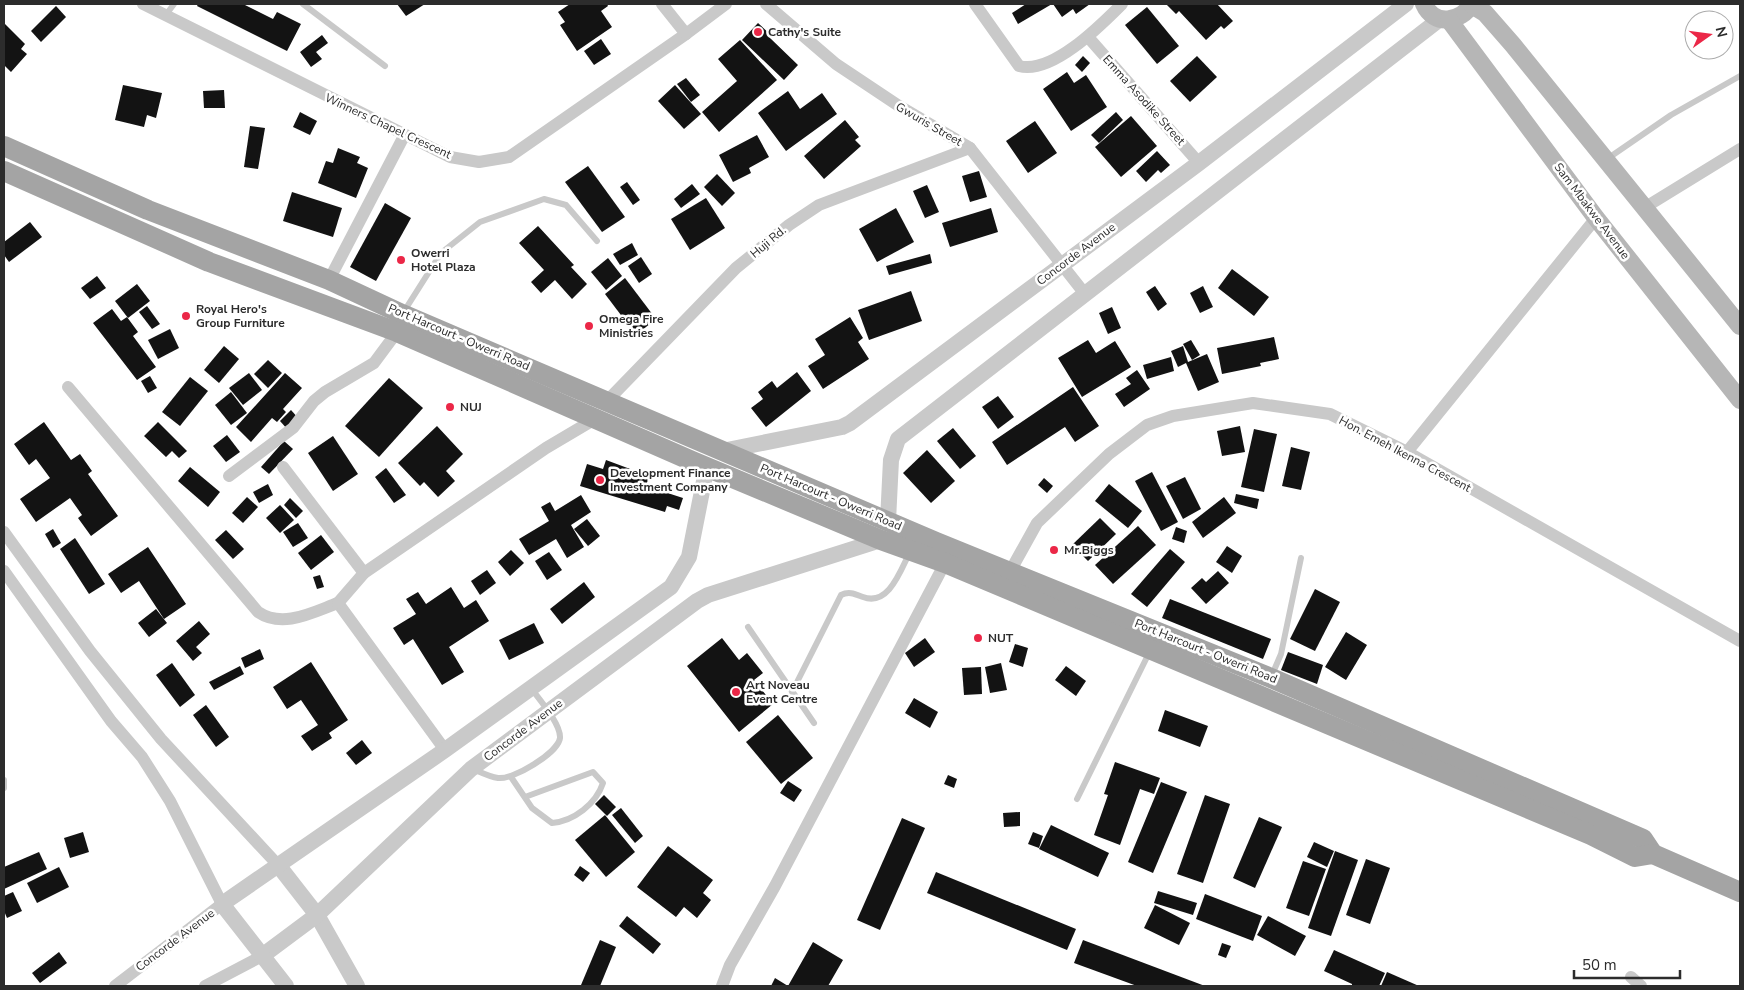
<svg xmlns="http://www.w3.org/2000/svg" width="1744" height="990" viewBox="0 0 1744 990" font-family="'Nunito Sans',sans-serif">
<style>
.building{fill:#131313}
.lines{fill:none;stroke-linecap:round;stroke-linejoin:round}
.service{stroke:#c9c9c9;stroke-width:6}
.minor{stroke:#c9c9c9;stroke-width:12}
.tertiary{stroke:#c9c9c9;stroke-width:16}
.secondary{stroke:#b6b6b6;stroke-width:18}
.primary{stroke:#a4a4a4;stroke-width:20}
.poi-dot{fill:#eb2747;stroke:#fff;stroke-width:2}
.labels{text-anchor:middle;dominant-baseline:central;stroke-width:5;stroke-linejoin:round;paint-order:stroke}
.poi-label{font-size:12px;font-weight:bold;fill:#2c2c2c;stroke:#fff;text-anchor:start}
.street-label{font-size:12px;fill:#2c2c2c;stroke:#fff}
</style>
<rect width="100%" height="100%" fill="#fff"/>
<g class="building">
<polygon points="198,4 243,4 273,19 277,12 301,24 287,51 197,6"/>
<polygon points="397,4 425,4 406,16"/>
<polygon points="570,4 607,4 608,6 601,11 612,27 577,51 560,25 565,22 558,12"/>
<polygon points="1026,4 1052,4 1018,24 1012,13"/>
<polygon points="1053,4 1090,4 1076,14 1073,9 1062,17"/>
<polygon points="1166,4 1217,4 1233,21 1224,29 1221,26 1206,40 1179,11 1176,14"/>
<polygon points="56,6 66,17 41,42 31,31"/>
<polygon points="1147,7 1179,46 1157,64 1125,25"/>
<polygon points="4,23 25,44 21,49 27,54 11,72 4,65"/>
<polygon points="758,23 772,36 770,38 798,65 784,80 742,40"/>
<polygon points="322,35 328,43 316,52 322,59 311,67 300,52"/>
<polygon points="601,39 611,54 594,65 584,51"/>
<polygon points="740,40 777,80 719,132 702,112 737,81 718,59"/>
<polygon points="1083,56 1090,63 1082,72 1075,65"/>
<polygon points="1197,56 1217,77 1190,102 1170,81"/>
<polygon points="1067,72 1074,83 1086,75 1107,107 1071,131 1043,89"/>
<polygon points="686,78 700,95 691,102 677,84"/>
<polygon points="123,85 162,93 156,118 147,115 144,127 115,120"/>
<polygon points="675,85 701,114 684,129 658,101"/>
<polygon points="224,90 225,108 204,108 203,91"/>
<polygon points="788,91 800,109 822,93 837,114 786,151 758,113"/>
<polygon points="300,112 317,121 310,135 293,127"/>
<polygon points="1116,112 1123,120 1099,143 1091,135"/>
<polygon points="1131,116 1157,146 1121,177 1095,147"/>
<polygon points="845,120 859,137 855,140 861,146 824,179 804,156"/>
<polygon points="1035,121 1057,153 1028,173 1006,141"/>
<polygon points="250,126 265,128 258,169 244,167"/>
<polygon points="757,135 769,157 749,168 751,173 733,182 719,155"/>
<polygon points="338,148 360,157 357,163 368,168 356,198 318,183 326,161 333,163"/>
<polygon points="1157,151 1170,165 1161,173 1158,170 1146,182 1136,171"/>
<polygon points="588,166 625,217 602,232 565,182"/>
<polygon points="979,171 987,197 970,202 962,176"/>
<polygon points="717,174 735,193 722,206 704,187"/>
<polygon points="627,182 640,200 633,205 620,187"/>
<polygon points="692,184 700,194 681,208 674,199"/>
<polygon points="927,185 939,212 925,218 913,191"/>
<polygon points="292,192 342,208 333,237 283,221"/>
<polygon points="706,198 725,228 690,250 671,219"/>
<polygon points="385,203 411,218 376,281 350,267"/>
<polygon points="896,208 914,242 877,262 859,229"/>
<polygon points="991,208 998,232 950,247 942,223"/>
<polygon points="30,222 42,237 9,262 4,255 4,242"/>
<polygon points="538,226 574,265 571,267 587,284 572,299 555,280 541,293 531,282 544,270 519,243"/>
<polygon points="632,243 638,255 620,265 613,254"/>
<polygon points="930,254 932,263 889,275 886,266"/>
<polygon points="641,257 652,274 639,283 628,266"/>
<polygon points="608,258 622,276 606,290 591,272"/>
<polygon points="1232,269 1269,297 1254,316 1218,288"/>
<polygon points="97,276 106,288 90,299 81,288"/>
<polygon points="625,278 656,319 636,335 605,294"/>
<polygon points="137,284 150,301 128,318 115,301"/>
<polygon points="1155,286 1167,304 1158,311 1146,292"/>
<polygon points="1203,286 1213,307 1200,313 1190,293"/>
<polygon points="911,291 922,321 869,340 858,310"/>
<polygon points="147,306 160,324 152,329 139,312"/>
<polygon points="1112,307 1121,328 1108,334 1099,313"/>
<polygon points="112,309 121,321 127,317 138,332 133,336 156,367 137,380 93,323"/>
<polygon points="850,317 863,338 858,342 869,359 823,389 808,366 825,355 815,339"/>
<polygon points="170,329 179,348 158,359 148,340"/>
<polygon points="1274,337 1279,359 1260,363 1261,366 1222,374 1217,348"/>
<polygon points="1088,340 1096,353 1115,341 1131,367 1082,397 1058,358"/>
<polygon points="1191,340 1200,355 1192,360 1183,344"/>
<polygon points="224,346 239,359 219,383 204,370"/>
<polygon points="1183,346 1188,362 1207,354 1219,382 1198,391 1186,363 1178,367 1171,351"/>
<polygon points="1171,357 1174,371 1147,379 1143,365"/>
<polygon points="268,360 282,373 268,388 254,374"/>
<polygon points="1137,370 1150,389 1124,407 1115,394 1131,384 1126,378"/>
<polygon points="797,372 811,391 766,427 751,408 763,399 758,392 772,381 777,388"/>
<polygon points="249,373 262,390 243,405 229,388"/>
<polygon points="285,373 302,388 283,409 286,412 277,422 272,418 251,442 236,427"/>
<polygon points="150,376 157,388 148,393 141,381"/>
<polygon points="190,377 208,391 180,426 162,412"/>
<polygon points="389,378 423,408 379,457 345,426"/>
<polygon points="1073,387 1099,426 1075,442 1065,427 1007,465 992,442"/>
<polygon points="231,392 247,413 231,425 215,405"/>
<polygon points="998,396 1014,417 998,429 982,407"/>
<polygon points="291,410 299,419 288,430 280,421"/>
<polygon points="44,422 71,460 80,454 92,471 88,474 118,516 91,536 78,518 82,515 70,498 36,522 20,499 50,478 36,459 29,465 14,444"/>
<polygon points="158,422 187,451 179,458 172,451 166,457 144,436"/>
<polygon points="437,426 463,454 446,471 455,481 438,497 424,482 420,486 398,463"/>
<polygon points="1240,426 1245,452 1222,456 1217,431"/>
<polygon points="953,428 976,456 960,469 937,441"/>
<polygon points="1254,429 1277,434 1264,492 1241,487"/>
<polygon points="227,435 240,452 226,462 213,446"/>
<polygon points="333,436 358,474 333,491 308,453"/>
<polygon points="284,441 293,449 269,474 261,467"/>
<polygon points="1291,447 1310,452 1301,490 1282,486"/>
<polygon points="927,450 955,481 931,503 903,473"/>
<polygon points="606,460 649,476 646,486 683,498 679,510 667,506 665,512 580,486 587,464 603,469"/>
<polygon points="190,467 220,492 208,507 178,481"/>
<polygon points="386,468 406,495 394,503 375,477"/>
<polygon points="1152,472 1178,522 1161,531 1135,481"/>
<polygon points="1185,477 1201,509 1183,519 1166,486"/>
<polygon points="1044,478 1053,486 1047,493 1038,485"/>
<polygon points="268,484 273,495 259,503 253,492"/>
<polygon points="1109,484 1142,511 1128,528 1095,501"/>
<polygon points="1236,494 1259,499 1257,509 1234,503"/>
<polygon points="581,495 591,512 571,525 584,547 567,558 556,539 529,555 519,539 549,521 541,507 550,502 555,511"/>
<polygon points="247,497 258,507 243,523 232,513"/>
<polygon points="1224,497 1236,513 1203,538 1192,522"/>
<polygon points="290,498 303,511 296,518 284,505"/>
<polygon points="280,505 294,520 280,533 266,518"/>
<polygon points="1100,518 1116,534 1088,561 1072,545"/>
<polygon points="587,519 600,536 588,546 574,529"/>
<polygon points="298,523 308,538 293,547 283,532"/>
<polygon points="1138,526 1156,545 1113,584 1095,565"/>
<polygon points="1176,527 1187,531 1184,543 1172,539"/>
<polygon points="53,529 61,543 53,548 45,534"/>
<polygon points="226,530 244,549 233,559 215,540"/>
<polygon points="321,535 334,552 311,570 298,553"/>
<polygon points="75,538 105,584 89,594 60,549"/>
<polygon points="1227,546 1242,556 1232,573 1216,562"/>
<polygon points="148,547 186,604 164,619 139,581 121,593 108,574"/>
<polygon points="1170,549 1185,562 1147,607 1131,594"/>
<polygon points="511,550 524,563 510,576 498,562"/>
<polygon points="549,552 562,570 547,580 535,561"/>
<polygon points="487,570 496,583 480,595 471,581"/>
<polygon points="1218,571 1229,583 1206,604 1191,588 1202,578 1206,582"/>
<polygon points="320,575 324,587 317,589 313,577"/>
<polygon points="584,582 595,597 562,624 550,609"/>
<polygon points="451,587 464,608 476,600 489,621 449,647 464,672 442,685 413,639 404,645 393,628 416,614 406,599 418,592 426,604"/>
<polygon points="1315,589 1340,602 1315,651 1290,639"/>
<polygon points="1170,599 1271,639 1263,659 1162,618"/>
<polygon points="156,609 167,623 149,637 138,623"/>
<polygon points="199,621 210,634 196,647 202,653 193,661 176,641"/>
<polygon points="534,623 544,643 509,660 499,640"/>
<polygon points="1346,632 1367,645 1346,680 1325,667"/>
<polygon points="722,638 739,660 747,653 763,673 754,680 773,704 739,732 687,666"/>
<polygon points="925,638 935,652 914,667 905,653"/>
<polygon points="1015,644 1028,648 1023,667 1009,662"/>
<polygon points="260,649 264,659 245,668 241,658"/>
<polygon points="1288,652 1323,665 1317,684 1281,670"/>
<polygon points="311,662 348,720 329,733 332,738 312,751 301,736 318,725 301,700 287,709 273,687"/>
<polygon points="172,663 195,695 180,707 156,675"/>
<polygon points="1001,663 1007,690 990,693 985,667"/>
<polygon points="240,666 244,674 214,690 209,682"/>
<polygon points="1066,666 1086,681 1076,696 1055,680"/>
<polygon points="981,667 982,694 964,695 962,668"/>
<polygon points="914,698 938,712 930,728 905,713"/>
<polygon points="206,705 229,737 216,747 193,715"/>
<polygon points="1165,710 1208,726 1200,747 1158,731"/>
<polygon points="778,715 813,758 781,784 746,742"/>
<polygon points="362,740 372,753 356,765 346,753"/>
<polygon points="1115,762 1160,778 1154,794 1140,789 1120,845 1094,835 1108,795 1104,794"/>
<polygon points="948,775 957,779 954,788 944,784"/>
<polygon points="788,781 802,790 794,802 780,793"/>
<polygon points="1161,782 1187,792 1153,873 1128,862"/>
<polygon points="604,795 616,807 607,816 595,804"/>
<polygon points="1205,795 1230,804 1203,883 1177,874"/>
<polygon points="621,808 643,836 635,843 612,815"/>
<polygon points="1020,812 1020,826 1004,827 1003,813"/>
<polygon points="605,815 635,852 606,877 575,840"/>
<polygon points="1259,817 1282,827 1255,888 1233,878"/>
<polygon points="902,818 925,828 880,930 857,920"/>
<polygon points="1051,825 1109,853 1098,877 1039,849"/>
<polygon points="83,832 89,852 70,858 64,838"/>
<polygon points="1033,832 1043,836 1039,848 1028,844"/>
<polygon points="1314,842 1334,851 1327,867 1307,857"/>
<polygon points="668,846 713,880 703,893 711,900 697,918 684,907 676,917 637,887"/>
<polygon points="1335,851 1358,860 1331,936 1308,928"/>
<polygon points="39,852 47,869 4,889 4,867"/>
<polygon points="1366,859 1390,868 1370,924 1346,915"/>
<polygon points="1303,861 1326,869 1309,916 1286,908"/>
<polygon points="580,866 590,873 583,882 574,875"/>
<polygon points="59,867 69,887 37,903 27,883"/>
<polygon points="936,872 1076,929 1067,950 927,893"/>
<polygon points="1158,891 1197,903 1193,915 1154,903"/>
<polygon points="13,892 22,911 7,918 4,911 4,896"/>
<polygon points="1205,894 1262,916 1253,941 1196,919"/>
<polygon points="1155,905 1190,923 1179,945 1144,928"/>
<polygon points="627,916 661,944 653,954 619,926"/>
<polygon points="1268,916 1306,936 1295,956 1257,935"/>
<polygon points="600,940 616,947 600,986 583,986 581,985"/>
<polygon points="1083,940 1205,986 1137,986 1074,963"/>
<polygon points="813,942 843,960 828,986 771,986 775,978 788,986"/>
<polygon points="1222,943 1231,946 1226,958 1218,955"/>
<polygon points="1334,950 1385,973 1379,986 1352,986 1352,984 1324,971"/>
<polygon points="59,952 67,963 40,983 32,973"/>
<polygon points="1387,972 1419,986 1381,986"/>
</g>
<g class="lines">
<g class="service">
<polyline points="303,4 385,66"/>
<polyline points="165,16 174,4"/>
<polyline points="1607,159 1671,115 1740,76"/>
<polyline points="403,313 441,253 480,222 544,199 566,205 597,241"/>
<polyline points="748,627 814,723"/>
<polyline points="1272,675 1281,654 1301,558"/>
<path d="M792 692 841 595C849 591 855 594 863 597 889 607 901 569 910 552"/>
<path d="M473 769C480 772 490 777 498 778 513 780 558 753 560 738 561 724 539 699 531 688"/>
<path d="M511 777 532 808 552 823C574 821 596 804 603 783L593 772 525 797"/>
<polyline points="4,780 4,788"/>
<polyline points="1077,799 1150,651"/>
</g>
<g class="minor">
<polyline points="143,4 450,157 479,162 509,157 686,34 726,4"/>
<polyline points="662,4 686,34"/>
<polyline points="766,4 836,64 899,106 970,148 1085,294"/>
<path d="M975 4 1019 66C1052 75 1101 25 1122 4"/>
<polyline points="1088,37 1199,163"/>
<polyline points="1644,208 1740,149"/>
<polyline points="329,280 404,136"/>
<path d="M68 387 258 612C283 629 313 612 338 603L445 750"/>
<polyline points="608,400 736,268 789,225 819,205 970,148"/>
<polyline points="1407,452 1596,218"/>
<polyline points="283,467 364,573"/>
<polyline points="229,476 293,428 314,401 325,392 374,363 397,332"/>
<polyline points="4,532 90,651 161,739 278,865"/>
<polyline points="4,571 111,721 142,757 170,801 222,904 115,986"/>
<polyline points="1007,577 1037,523 1109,454 1147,425 1173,416 1253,403 1330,414 1407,452 1740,641"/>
<polyline points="338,603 364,573 546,448 595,419"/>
<polyline points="1631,977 1641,986"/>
<polyline points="205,986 262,956"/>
<polyline points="722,986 730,965 775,886 945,563"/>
</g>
<g class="tertiary">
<polyline points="722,451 842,427 850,423 1199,163 1406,4"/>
<polyline points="888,521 891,460 898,439 1440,19"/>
<polyline points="278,865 317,915 357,986"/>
<polyline points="262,956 317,915 471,769 697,601 708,595 881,540"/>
<polyline points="286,986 222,904 445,750 671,587 689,557 707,466"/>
</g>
<g class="secondary">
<path d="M1424 4C1434 27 1461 22 1472 4"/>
<polyline points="1472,5 1485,13 1513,45 1740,326"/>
<polyline points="1449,20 1596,218 1740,400"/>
</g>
<g class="primary">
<polyline points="4,146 148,210 329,280 402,314 936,542 1271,678 1643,839 1653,854"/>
<polyline points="4,171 209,262 397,332 692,461 881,540 945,563 1591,835 1635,857 1653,854 1740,892"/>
</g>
</g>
<g class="poi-dot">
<circle cx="758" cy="32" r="5"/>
<circle cx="401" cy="260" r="5"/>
<circle cx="186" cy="316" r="5"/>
<circle cx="589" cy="326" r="5"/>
<circle cx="450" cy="407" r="5"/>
<circle cx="600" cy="480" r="5"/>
<circle cx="1054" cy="550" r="5"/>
<circle cx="978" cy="638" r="5"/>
<circle cx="736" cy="692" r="5"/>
</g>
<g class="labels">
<g class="poi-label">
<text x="768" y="32">Cathy's Suite</text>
<text x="411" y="253">Owerri<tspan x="411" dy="14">Hotel Plaza</tspan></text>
<text x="196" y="309">Royal Hero's<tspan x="196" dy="14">Group Furniture</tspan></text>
<text x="599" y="319">Omega Fire<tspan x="599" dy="14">Ministries</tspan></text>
<text x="460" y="407">NUJ</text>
<text x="610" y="473">Development Finance<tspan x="610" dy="14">Investment Company</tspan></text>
<text x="1064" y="550">Mr.Biggs</text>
<text x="988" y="638">NUT</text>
<text x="746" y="685">Art Noveau<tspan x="746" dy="14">Event Centre</tspan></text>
</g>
<g class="street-label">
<text transform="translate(1144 100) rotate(48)">Emma Asodike Street</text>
<text transform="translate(929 124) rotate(30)">Gwuris Street</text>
<text transform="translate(388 126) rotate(25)">Winners Chapel Crescent</text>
<text transform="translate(1592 211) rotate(53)">Sam Mbakwe Avenue</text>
<text transform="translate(768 242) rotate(-40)">Huji Rd.</text>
<text transform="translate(1076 254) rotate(-37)">Concorde Avenue</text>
<text transform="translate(459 337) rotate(23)">Port Harcourt - Owerri Road</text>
<text transform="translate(1405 454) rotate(28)">Hon. Emeh Ikenna Crescent</text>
<text transform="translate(831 497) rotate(23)">Port Harcourt - Owerri Road</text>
<text transform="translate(1206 651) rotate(22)">Port Harcourt - Owerri Road</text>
<text transform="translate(523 730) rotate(-37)">Concorde Avenue</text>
<text transform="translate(175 940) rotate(-37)">Concorde Avenue</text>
</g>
</g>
<rect width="1744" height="990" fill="none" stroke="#2c2c2c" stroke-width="10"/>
<g transform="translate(1709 35) rotate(76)"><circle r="24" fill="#ffffff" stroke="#ababab"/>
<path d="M0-4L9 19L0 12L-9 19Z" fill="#eb2747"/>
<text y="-8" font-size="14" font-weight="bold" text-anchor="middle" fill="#2c2c2c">N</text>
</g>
<path d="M1574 970v8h106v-8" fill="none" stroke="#2c2c2c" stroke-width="2.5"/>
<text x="1582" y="970" font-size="15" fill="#2c2c2c" stroke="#ffffff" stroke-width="4" paint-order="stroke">50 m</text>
</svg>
